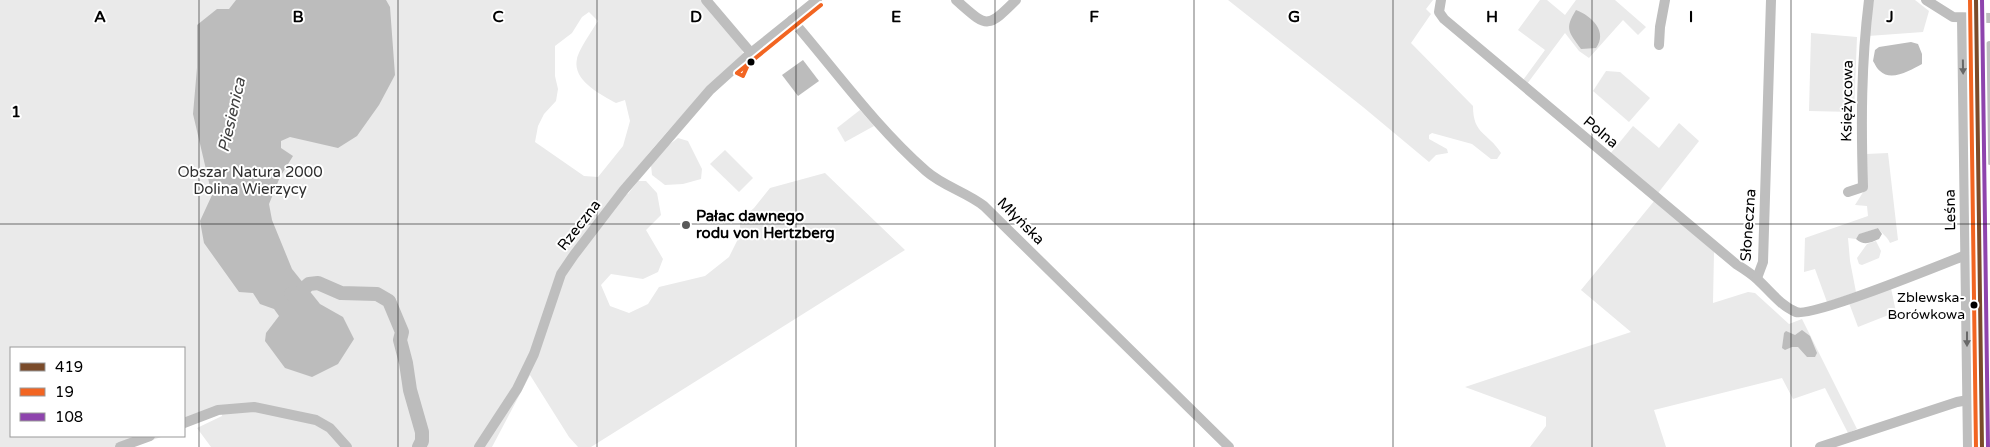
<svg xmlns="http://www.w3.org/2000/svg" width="1990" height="447" viewBox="0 0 1990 447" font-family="'Varela Round',sans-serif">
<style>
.green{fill:#eaeaea;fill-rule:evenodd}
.water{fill:#bcbcbc}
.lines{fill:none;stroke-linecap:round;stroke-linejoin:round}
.river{stroke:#bcbcbc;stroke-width:14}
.major-casing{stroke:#dbdbdb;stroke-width:15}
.minor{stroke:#bebebe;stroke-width:10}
.major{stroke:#bdbdbd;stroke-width:12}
.bus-1-casing{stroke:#fff;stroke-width:8}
.bus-2-casing{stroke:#fff;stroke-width:8}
.bus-3-casing{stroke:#fff;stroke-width:8}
.bus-1{stroke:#7a4b2a;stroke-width:4}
.bus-2{stroke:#f26522;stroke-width:4}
.bus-3{stroke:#8e44ad;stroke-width:4}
.oneway{fill:#686868}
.grid{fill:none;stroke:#000;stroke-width:1;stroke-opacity:0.55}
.bus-dot{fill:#000;stroke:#fff;stroke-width:2}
.poi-dot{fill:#595959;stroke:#fff;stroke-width:2}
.labels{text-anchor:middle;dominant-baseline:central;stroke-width:4;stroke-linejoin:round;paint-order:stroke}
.bus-label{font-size:14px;fill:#000;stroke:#fff;text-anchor:end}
.street-label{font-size:15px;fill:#000;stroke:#fff}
.park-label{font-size:15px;fill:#2f2f2f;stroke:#fff}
.poi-label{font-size:15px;font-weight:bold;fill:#000;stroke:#fff;text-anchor:start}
.water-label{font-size:16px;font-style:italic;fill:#404040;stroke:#fff}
.grid-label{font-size:16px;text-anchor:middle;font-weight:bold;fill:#000;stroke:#fff;stroke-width:4;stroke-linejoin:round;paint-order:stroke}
</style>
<rect width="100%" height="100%" fill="#fff"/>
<g class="green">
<path d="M0 0H703L742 47 743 54C697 96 659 139 621 188L628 194 638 181H646L657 193 661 215 646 230 663 259 658 272 643 279 611 274 601 285 610 306 629 313 648 304 659 287 705 276 729 257 740 235V220L754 208 770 188 825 173 905 250 591 447H578L569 437 530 375 492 447H211L197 428 222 416V413L184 427V348H11V436H164L132 447H0ZM589 12 598 21C593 29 578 51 577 59 572 80 600 94 616 103L625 100 630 121 623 146 598 177 584 176 535 142 538 126 544 114 556 101 558 89 555 76V46L572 33 582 17Z"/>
<path d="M1228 0H1433L1426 9 1431 14 1411 43 1473 106C1473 135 1488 132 1501 153L1497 159H1491L1472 144 1432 133 1429 135V139L1447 149 1448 153 1436 155 1429 162 1363 107Z"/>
<polygon points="1540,0 1547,0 1565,15 1576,0 1615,0 1646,27 1638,35 1623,20 1589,58 1579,51 1565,33 1527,84 1523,80 1545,50 1518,30"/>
<polygon points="1874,0 1915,0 1929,11 1923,32 1868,36"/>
<polygon points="1811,33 1857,37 1854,112 1809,111"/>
<polygon points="1606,71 1620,72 1650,98 1629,122 1593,91"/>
<polygon points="860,110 874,126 845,142 837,128"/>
<polygon points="1679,123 1699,141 1658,193 1610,154 1633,126 1659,148"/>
<polygon points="678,138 688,141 702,169 701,179 683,184 665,185 652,175 651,165 666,147"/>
<polygon points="725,150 753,178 739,192 710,164"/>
<path d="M1888 153 1898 240 1890 243C1887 236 1882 234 1878 228L1860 234 1856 239 1848 238 1850 261 1856 292 1827 302 1815 269 1804 272 1805 238 1868 216 1867 206 1855 205 1867 186 1866 154Z"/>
<polygon points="1655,200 1714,252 1713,303 1748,292 1755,293 1789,324 1802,319 1857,429 1848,433 1825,388 1793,399 1782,378 1654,410 1666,447 1530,447 1546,426 1546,417 1465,387 1631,332 1581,290"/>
<polygon points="1876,241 1881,251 1879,258 1862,265 1859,264 1857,258 1867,244"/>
<polygon points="1891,288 1896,312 1858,327 1849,303"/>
</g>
<g class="water">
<polygon points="236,0 386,0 390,7 395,75 379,105 357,136 338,148 290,137 281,141 281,148 293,156 280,177 269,204 272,220 292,269 320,304 343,317 354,339 338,364 312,377 285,368 265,341 266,333 279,316 274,309 260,304 253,293 239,292 204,243 200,221 212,195 193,114 197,68 197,25 217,9 229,9"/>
<path d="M1576 10C1592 16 1608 32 1596 48L1581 49C1569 32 1564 29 1576 10Z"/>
<path d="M1911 42 1918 44 1922 54V64C1911 70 1891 82 1880 71 1877 69 1875 64 1873 61L1875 50 1879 47Z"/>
<polygon points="803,60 819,81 798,96 782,75"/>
<path d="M1878 228 1882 234 1879 239C1870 243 1864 246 1856 239L1859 234Z"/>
<polygon points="1802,330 1810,336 1817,353 1815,357 1807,357 1798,347 1792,347 1785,350 1782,348 1784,333 1786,331 1795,335"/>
</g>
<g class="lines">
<polyline class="river" points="291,294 298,294 309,284 318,283 341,293 377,294 389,301 402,332 400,340 406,363 410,390 422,432 422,441 419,447"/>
<g class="major-casing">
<polyline id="major" points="1976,0 1982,447"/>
</g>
<g class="minor">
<polyline points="706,0 751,53"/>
<path d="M956 0C987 27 986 30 1016 0"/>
<path d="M1441 0 1439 12 1444 19 1736 264C1744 269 1752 274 1758 280 1770 291 1781 306 1796 312 1811 318 1943 264 1966 255"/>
<polyline points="1926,0 1953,17 1990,18"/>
<polyline points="1962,18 1968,447"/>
<path d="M792 20C836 71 875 126 926 171 943 186 966 192 984 206L1229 447"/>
<polyline points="1659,45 1660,27 1665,0"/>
<polyline points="1990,46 1989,74 1990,160"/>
<path d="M1848 192 1863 187C1861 123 1861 64 1869 0"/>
<polyline points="1757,278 1763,262 1771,0"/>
<polyline points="184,423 218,410 254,407 316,420 330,428 347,447"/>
<polyline points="120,447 150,436"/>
<polyline points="479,447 517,389 534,354 561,274 574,255 623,191 710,90 751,53 817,0"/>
<polyline points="1820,447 1957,402 1968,400"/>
</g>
<use href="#major" class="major"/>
<g class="bus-1-casing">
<polyline id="bus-1" points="1976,0 1982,447"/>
</g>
<g class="bus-2-casing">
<g id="bus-2">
<polyline points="1970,0 1976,447"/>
<polyline points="747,67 743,76 737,73 821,5"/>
</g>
</g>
<g class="bus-3-casing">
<polyline id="bus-3" points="1982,0 1988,447"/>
</g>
<use href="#bus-1" class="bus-1"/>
<use href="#bus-2" class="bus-2"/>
<use href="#bus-3" class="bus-3"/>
</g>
<defs><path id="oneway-solid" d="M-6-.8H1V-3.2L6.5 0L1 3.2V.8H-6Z" transform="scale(1.25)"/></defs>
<g class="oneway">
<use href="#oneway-solid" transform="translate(1963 67) rotate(89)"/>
<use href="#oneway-solid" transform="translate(1967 339) rotate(90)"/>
</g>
<path class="grid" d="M199 0V447M398 0V447M597 0V447M796 0V447M995 0V447M1194 0V447M1393 0V447M1592 0V447M1791 0V447M0 224H1990"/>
<g class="bus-dot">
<circle cx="751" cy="62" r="4.5"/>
<circle cx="1974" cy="305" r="4.5"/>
</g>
<circle class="poi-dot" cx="686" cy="225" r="5"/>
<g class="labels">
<g class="bus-label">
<text x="1965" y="297">Zblewska-<tspan x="1965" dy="17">Borówkowa</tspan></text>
</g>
<g class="street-label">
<text transform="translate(1847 101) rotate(-89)">Księżycowa</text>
<text transform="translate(1601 132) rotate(40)">Polna</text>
<text transform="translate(1950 210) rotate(-91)">Leśna</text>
<text transform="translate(1021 221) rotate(45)">Młyńska</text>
<text transform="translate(579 225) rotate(-52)">Rzeczna</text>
<text transform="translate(1748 225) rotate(-86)">Słoneczna</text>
</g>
<g class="park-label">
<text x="250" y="172">Obszar Natura 2000<tspan x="250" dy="17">Dolina Wierzycy</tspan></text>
</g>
<g class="poi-label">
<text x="696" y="216">Pałac dawnego<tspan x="696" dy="17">rodu von Hertzberg</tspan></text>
</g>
<g class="water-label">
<text transform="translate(232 115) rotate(-77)">Piesienica</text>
</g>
</g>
<g class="grid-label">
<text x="100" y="22">A</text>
<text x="298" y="22">B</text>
<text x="498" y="22">C</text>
<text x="696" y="22">D</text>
<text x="896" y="22">E</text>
<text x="1094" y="22">F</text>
<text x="1294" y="22">G</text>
<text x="1492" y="22">H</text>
<text x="1691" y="22">I</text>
<text x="1890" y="22">J</text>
<text x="16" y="117">1</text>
</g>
<rect x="10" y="347" width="175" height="90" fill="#ffffff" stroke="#999999"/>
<rect x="20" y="363" width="25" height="8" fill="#7a4b2a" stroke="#999999"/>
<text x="55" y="372" font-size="15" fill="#000000">419</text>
<rect x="20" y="388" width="25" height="8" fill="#f26522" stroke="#999999"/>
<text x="55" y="397" font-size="15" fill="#000000">19</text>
<rect x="20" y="413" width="25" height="8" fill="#8e44ad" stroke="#999999"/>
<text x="55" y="422" font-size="15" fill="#000000">108</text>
</svg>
